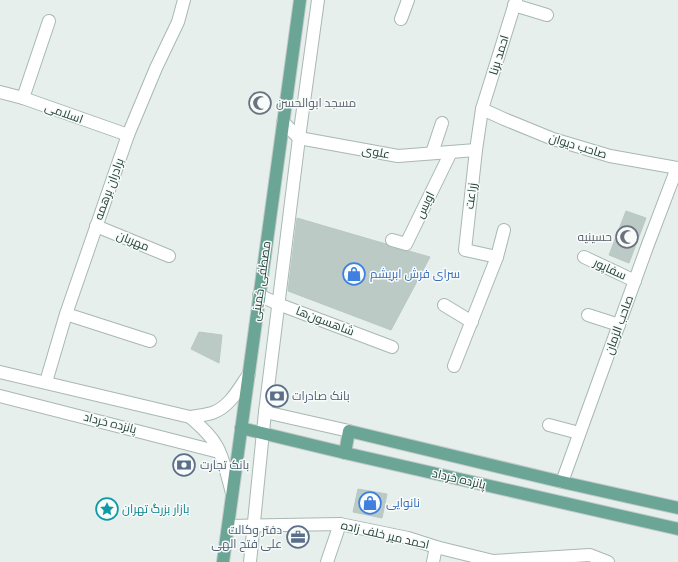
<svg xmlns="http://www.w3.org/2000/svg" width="678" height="562" viewBox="0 0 678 562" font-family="'Public Sans',Cairo,sans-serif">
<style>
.building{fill:#bbcac4;stroke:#b8c9c2}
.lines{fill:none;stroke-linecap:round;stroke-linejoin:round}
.minor-casing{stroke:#a8b8b2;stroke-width:14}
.major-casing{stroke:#c2cac8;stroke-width:14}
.minor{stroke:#fff;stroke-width:12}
.major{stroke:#6aa596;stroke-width:12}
.labels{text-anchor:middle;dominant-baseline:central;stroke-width:3;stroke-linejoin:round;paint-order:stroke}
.street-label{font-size:12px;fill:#24423a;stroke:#f7fbf9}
.worship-label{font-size:12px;fill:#5b616d;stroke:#f7fbf9;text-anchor:start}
.shop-label{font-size:12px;fill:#366cbe;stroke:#f7fbf9;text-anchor:start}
.service-label{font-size:12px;fill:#4e5e75;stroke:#f7fbf9;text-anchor:start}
.culture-label{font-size:12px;fill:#0d838f;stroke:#f7fbf9;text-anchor:start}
</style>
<rect width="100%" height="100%" fill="#e6efeb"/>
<g class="building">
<polygon points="626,211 646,218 629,263 609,255"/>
<polygon points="297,218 386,244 390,247 404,251 409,251 430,257 391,330 288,291"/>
<polygon points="199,332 222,335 219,363 191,349"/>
<polygon points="358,489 387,494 382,518 353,512"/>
</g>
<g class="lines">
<g class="minor-casing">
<g id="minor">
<polyline points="514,5 547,15"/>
<polyline points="401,19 408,0"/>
<polyline points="0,92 23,98 128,135"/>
<polyline points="23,98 49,21"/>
<polyline points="482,109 504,119 553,139 610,156 678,168"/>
<polyline points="283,122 299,138 398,156 476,150"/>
<polyline points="432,153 442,123"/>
<polyline points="96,226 169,256"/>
<polyline points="392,240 406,244 451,152"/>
<polyline points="497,257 465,250 476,150 482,109 516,0"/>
<polyline points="584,257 635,281"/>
<polyline points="259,295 278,304 392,347"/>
<polyline points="444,305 472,322"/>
<polyline points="66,314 150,341"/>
<polyline points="588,315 619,325"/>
<polyline points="454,366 497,257 504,230"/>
<path d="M0 372 190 417C197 416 205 415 212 413 230 407 239 388 249 374"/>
<polyline points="46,382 66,314 128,135 156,68 178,22 184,0"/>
<polyline points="0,396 219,452"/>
<polyline points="265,412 349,431"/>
<path d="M190 417C199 425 210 434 216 445 224 458 228 479 232 493"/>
<polyline points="549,425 579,433"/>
<polyline points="562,482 647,247 677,168"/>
<polyline points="228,526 340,524 408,538 436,547 493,561 590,555 608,562"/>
<polyline points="250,562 265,412 299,138 318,0"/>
<polyline points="327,562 340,524"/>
<polyline points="433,562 436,547"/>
</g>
</g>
<g class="major-casing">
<g id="major">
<polyline points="241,428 345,453 678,529"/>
<polyline points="345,453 349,431 562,482 678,508"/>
<polyline points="223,562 300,0"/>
</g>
</g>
<use href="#minor" class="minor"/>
<use href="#major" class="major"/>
</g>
<defs>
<g id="mosque-ring" transform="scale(1.15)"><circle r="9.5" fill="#f7fbf9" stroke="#6b7280" stroke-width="1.5"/><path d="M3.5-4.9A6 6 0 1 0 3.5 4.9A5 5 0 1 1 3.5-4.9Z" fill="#6b7280"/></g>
<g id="shop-ring" transform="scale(1.15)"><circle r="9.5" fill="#f7fbf9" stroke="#3f7fe0" stroke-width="1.5"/><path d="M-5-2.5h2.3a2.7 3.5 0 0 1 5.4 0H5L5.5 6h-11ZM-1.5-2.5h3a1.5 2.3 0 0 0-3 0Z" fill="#3f7fe0"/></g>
<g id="bank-ring" transform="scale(1.15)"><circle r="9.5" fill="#f7fbf9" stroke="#5c6f8a" stroke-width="1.5"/><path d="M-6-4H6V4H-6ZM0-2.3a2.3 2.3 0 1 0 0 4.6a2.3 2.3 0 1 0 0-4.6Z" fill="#5c6f8a"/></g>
<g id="sight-ring" transform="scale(1.15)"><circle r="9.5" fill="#f7fbf9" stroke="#0f9aa8" stroke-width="1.5"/><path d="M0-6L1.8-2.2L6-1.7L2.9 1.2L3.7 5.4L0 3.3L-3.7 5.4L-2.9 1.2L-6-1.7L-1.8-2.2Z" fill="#0f9aa8"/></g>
<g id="office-ring" transform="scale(1.15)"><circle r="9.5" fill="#f7fbf9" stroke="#5c6f8a" stroke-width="1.5"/><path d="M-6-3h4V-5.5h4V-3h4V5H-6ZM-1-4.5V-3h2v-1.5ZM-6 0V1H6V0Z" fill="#5c6f8a"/></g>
</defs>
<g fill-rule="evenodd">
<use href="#mosque-ring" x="260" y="103"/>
<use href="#mosque-ring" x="627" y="237"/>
<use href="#shop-ring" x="354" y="274"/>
<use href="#bank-ring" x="277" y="396"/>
<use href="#bank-ring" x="184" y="465"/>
<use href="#shop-ring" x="370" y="503"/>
<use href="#sight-ring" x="107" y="509"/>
<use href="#office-ring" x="298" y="537"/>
</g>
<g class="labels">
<g class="street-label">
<text transform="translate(499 55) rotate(-73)">احمد برنا</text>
<text transform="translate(64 113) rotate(20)">اسلامی</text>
<text transform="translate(578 146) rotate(17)">صاحب دیوان</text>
<text transform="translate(376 152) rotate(10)">علوی</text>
<text transform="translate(109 189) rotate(-70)">برادران برهمه</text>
<text transform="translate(471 196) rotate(-83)">زراعت</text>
<text transform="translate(425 205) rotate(-64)">اویس</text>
<text transform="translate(133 241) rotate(22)">مهربان</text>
<text transform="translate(610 269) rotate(25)">سفاپور</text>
<text transform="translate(261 281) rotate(-82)">مصطفی خمینی</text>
<text transform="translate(325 321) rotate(21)">شاهسون‌ها</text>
<text transform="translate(619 325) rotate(-70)">صاحب الزمان</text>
<text transform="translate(110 423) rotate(14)">پانزده خرداد</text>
<text transform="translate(459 479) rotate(13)">پانزده خرداد</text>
<text transform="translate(385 535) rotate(13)">احمد میر خلف زاده</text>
</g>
<g class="worship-label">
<text x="276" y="103">مسجد ابوالحسن</text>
<text x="612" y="237" text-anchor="end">حسینیه</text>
</g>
<g class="shop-label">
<text x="370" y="274">سرای فرش ابریشم</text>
<text x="386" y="503">نانوایی</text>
</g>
<g class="service-label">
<text x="292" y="396">بانک صادرات</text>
<text x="200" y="465">بانک تجارت</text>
<text x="282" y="530" text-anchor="end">دفتر وکالت<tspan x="282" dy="14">علی فتح الهی</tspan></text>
</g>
<g class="culture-label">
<text x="122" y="509">بازار بزرگ تهران</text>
</g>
</g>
</svg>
